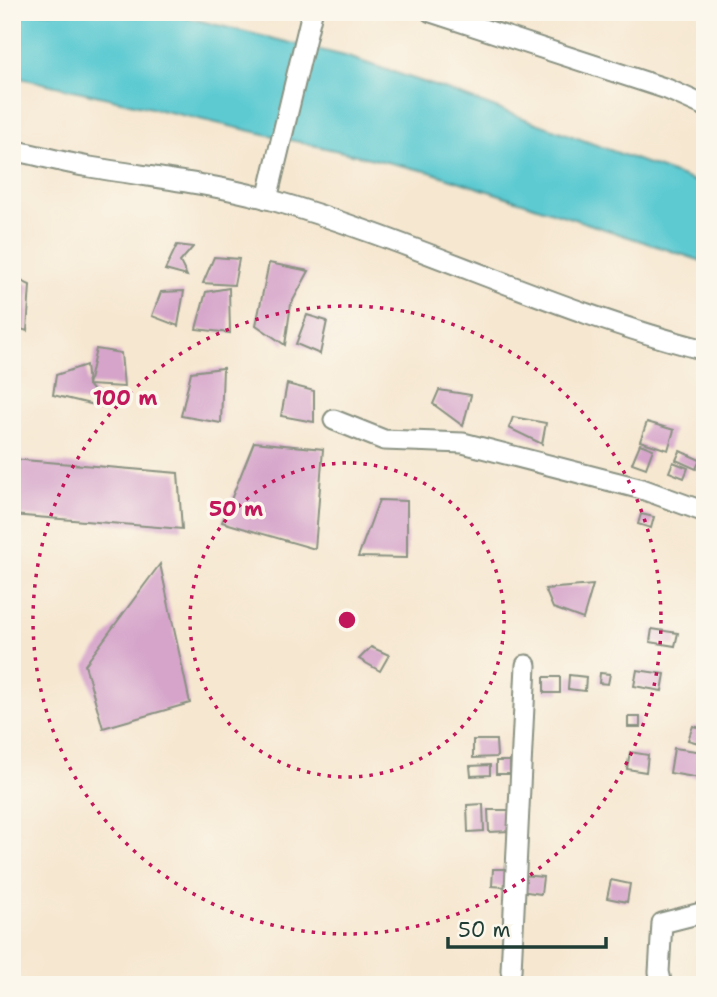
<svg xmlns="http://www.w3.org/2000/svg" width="717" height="997" viewBox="0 0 717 997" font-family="'Shantell Sans',sans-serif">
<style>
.water{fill:#5dcad2;stroke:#3e8483;stroke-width:2}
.building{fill:#d6a4ca}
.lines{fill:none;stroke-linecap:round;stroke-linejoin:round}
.street-casing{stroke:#8a9282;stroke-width:23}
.street{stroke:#fff;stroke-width:19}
.ring{fill:none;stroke:#c2185b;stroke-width:3.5;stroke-dasharray:3.5 7}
.centre{fill:#c2185b;stroke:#fbf7ec;stroke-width:3.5}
.ring-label{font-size:21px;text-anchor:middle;font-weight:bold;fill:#c2185b;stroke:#fbf7ec;stroke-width:7;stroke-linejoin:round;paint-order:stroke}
</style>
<rect width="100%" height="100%" fill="#fbf7ec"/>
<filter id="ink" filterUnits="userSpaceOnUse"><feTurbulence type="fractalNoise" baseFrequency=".0143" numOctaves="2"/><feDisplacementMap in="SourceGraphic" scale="14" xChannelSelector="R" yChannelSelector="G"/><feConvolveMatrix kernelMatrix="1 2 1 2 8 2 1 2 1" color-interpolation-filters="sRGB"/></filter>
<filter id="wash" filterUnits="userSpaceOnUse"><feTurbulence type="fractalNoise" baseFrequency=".00686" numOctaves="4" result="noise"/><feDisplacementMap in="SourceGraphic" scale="28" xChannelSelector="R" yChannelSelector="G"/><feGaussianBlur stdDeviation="1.57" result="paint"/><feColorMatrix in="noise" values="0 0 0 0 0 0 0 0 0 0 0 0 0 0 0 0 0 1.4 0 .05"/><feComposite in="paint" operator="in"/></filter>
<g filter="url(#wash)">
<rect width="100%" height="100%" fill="#f6e7d0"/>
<polygon class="water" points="12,12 163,12 345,56 447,90 705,185 705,262 430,172 12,76"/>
<g id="blocks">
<g class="building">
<polygon points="177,245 193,247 180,262 187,276 165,270"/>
<polygon points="214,257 239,259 234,285 203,283"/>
<polygon points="269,263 309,271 291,304 285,345 256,325"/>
<polygon points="19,280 30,285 27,331 12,326 12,292"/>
<polygon points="229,288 230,333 196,329 206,292"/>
<polygon points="184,291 178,326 152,316 161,292"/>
<polygon points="307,315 327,321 320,354 296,344"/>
<polygon points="96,349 121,353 124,387 88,385"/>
<polygon points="86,365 88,385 107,408 53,395 56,375"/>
<polygon points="223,368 221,423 181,416 191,372"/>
<polygon points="287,384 314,391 314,422 281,416"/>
<polygon points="439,390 471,395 463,426 433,404"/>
<polygon points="513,417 546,423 542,444 509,428"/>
<polygon points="647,422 674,430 668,450 640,441"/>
<polygon points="254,442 323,449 315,549 222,522"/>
<polygon points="640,444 653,449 646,468 632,463"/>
<polygon points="680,451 700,460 696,469 676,460"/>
<polygon points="12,459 178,473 182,529 12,515"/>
<polygon points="673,462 688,468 684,478 669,472"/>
<polygon points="379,500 407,501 407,558 358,557"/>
<polygon points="641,514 654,517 651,528 638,524"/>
<polygon points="160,564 190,703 103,728 85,665"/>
<polygon points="593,585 583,619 553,608 545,589"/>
<polygon points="652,629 678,633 675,646 650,642"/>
<polygon points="371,647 389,655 380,671 359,659"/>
<polygon points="637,670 665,674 662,691 634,686"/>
<polygon points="600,673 610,674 608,684 599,683"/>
<polygon points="569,675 586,677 585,691 568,689"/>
<rect x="544" y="677" width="16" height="16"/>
<rect x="628" y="717" width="12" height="10"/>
<polygon points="693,726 705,729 702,744 688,740"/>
<polygon points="473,740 496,740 497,757 473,758"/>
<polygon points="674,748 704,752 700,778 670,773"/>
<polygon points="630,752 648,755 646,772 627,769"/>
<rect x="496" y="761" width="14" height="13"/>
<polygon points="490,765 490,775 471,776 470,766"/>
<polygon points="483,804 484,831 468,832 467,805"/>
<polygon points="488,810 510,810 510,831 489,832"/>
<polygon points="493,869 507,869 506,887 492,886"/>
<polygon points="521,875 543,877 541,894 520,891"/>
<polygon points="611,880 630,884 627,902 607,898"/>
</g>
</g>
</g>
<g filter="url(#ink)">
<use href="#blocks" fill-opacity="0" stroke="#8a9282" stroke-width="2"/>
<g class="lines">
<g class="street-casing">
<g id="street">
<polyline points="431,12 667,89 705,106"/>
<path d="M12 150C38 155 64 163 90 167 149 177 209 183 268 199 416 241 555 312 705 350"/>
<polyline points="267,199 312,12"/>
<polyline points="334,420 384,440 463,443 642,489 705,512"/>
<polyline points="511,971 526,665"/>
<polyline points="662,985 659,972 662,923 705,912"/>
</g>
</g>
<use href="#street" class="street"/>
</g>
</g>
<g class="ring">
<circle cx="347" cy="620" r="157"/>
<circle cx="347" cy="620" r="314"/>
</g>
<circle cx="347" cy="620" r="10" class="centre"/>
<g class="ring-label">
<text x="125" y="405">100 m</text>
<text x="236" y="516">50 m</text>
</g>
<rect width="717" height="997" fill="none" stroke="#fbf7ec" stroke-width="42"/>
<path d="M448 937v10h158v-10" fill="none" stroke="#1f3d34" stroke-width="3.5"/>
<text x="458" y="937" font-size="21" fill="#1f3d34" stroke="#fbf7ec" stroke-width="5" paint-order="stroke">50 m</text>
</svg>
